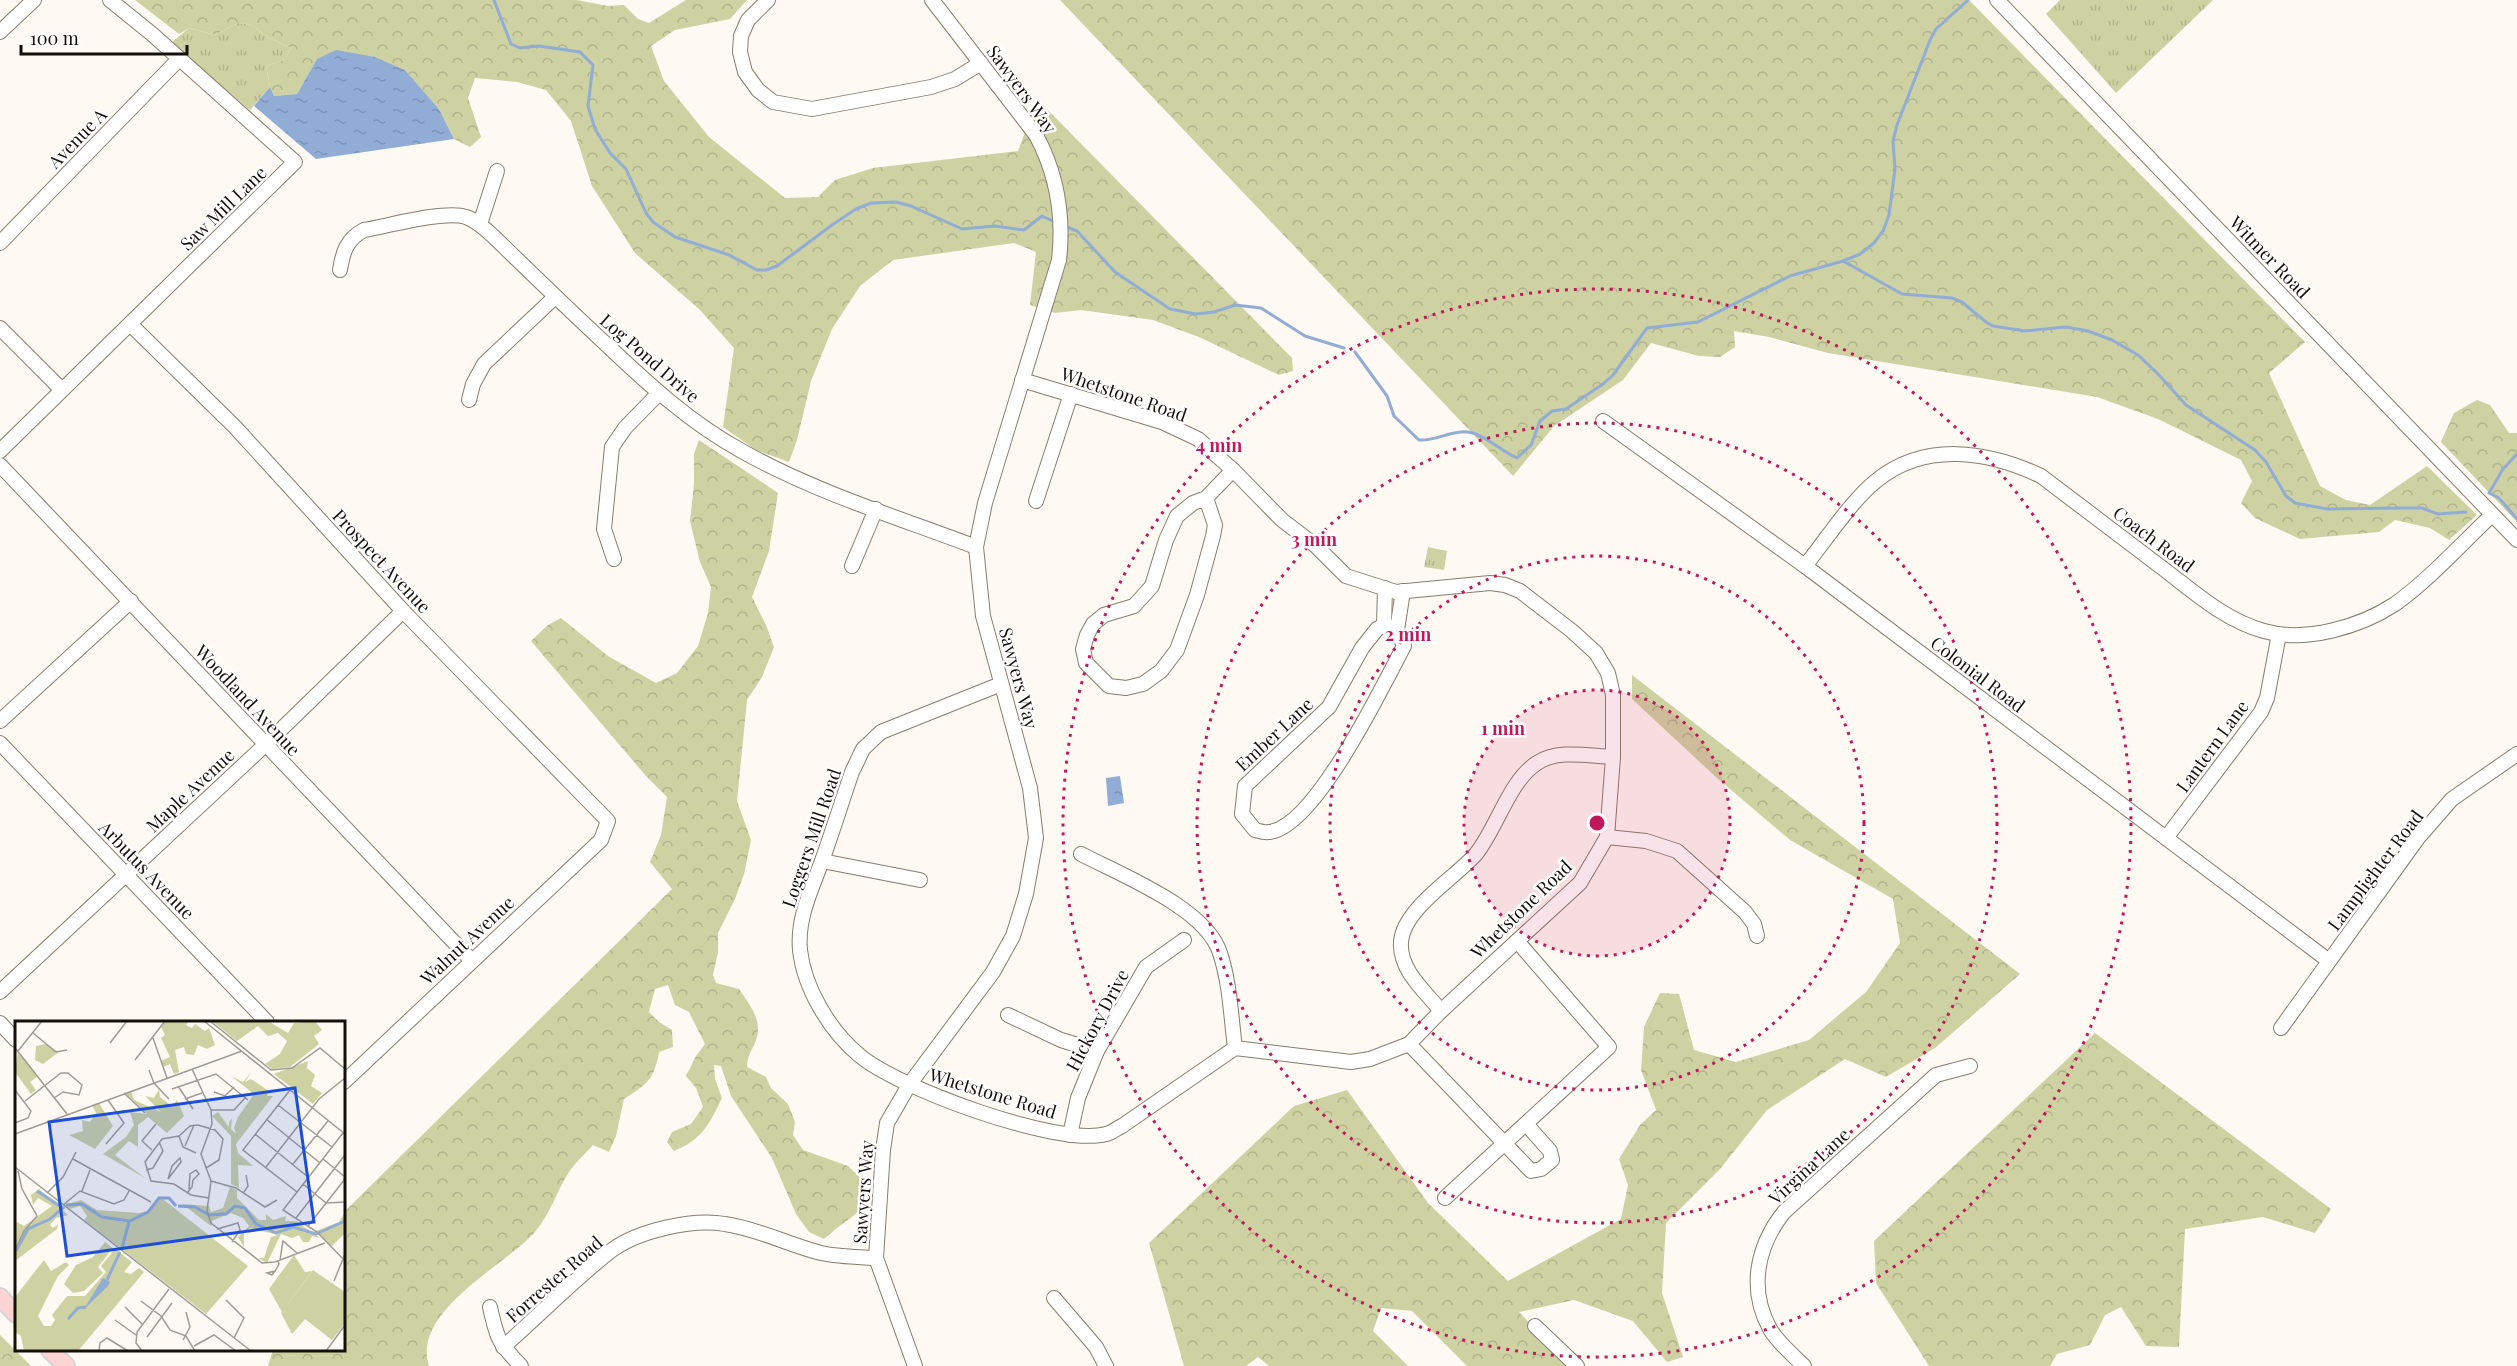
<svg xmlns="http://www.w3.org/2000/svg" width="2517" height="1366" viewBox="0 0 2517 1366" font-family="'Playfair Display',serif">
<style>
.forest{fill:url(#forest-crowns)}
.park{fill:url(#park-tufts)}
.water{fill:url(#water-ripples)}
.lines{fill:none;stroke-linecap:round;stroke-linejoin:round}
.stream{stroke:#91acd5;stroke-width:3}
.minor-casing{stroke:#897d6d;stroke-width:16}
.major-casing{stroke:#d5d4d3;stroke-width:20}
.minor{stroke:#fff;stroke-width:14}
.major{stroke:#fdd3d4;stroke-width:16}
.ring{fill:none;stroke:#c2185b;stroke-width:3;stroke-dasharray:3 6}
.labels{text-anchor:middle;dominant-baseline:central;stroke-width:5;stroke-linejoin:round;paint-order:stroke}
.street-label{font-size:18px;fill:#140f09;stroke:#fff}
.inset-river{fill:none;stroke:#91acd5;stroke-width:3}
.inset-road{fill:none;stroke:#a09b95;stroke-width:1.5}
.view{fill:#1d4ed8;fill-opacity:0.15;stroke:#1d4ed8;stroke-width:3}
.inset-edge{fill:none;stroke:#140f09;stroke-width:3}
.centre{fill:#c2185b;stroke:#fff;stroke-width:3}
.ring-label{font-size:18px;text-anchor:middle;font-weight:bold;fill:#c2185b;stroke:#fff;stroke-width:5;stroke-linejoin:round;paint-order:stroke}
</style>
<defs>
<pattern id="forest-crowns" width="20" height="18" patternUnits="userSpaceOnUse" patternTransform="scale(1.5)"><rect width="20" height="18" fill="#ced2a3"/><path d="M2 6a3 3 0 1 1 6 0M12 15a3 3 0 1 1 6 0" fill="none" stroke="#b0b38b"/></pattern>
<pattern id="park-tufts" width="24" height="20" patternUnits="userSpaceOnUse" patternTransform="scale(1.5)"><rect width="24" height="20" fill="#ced2a3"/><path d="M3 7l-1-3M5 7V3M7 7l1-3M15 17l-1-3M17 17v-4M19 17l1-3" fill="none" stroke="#b0b38b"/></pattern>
<pattern id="water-ripples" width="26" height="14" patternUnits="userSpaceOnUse" patternTransform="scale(1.5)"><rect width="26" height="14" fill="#91acd5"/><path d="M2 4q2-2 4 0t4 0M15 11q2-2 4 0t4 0" fill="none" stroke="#7c93b6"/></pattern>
</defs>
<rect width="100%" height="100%" fill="#fef9f2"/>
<g class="forest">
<polygon points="135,0 577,0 608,6 624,5 638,19 649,23 686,0 747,0 730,19 675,30 651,46 664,81 709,137 785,198 818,197 835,180 873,168 1018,151 1037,99 1292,358 1293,371 1279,375 1199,337 1153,320 1081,310 1055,313 1030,305 1036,252 1014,243 893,260 860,286 832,329 811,381 797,440 789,462 756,450 723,427 734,348 700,310 635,253 592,186 571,121 546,90 517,82 475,78 468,98 481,137 470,147 454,139 439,109 405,70 375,57 317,59 297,94 274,96 270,87 266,66 285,59 291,48 267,37 252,25 238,23 215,35 189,28 179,34"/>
<polygon points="1060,0 1969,0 2305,342 2269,373 2320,486 2346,500 2370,505 2427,466 2477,515 2449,540 2430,528 2395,520 2379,532 2300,539 2255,518 2241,503 2252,481 2241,460 2158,419 2097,397 1828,353 1769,337 1734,331 1735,347 1720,357 1699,356 1651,343 1623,380 1554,426 1513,476"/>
<polygon points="2477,400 2490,405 2509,433 2517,433 2517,522 2441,442 2454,413"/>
<path d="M699 440 778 493 769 551 752 597 766 625 774 647 762 677 747 700 737 801 751 840 744 874 735 899 718 933V952L713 975 716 983 739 989C750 1005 763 1021 756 1040 752 1052 748 1052 747 1067L766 1077 771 1088 788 1104 795 1122 793 1135 803 1150 848 1166 863 1180 871 1200C857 1215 839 1225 824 1239L809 1232 796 1214 772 1158 731 1096 721 1066 714 1065 715 1079 722 1098C710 1123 702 1140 674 1151L667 1142 672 1132 691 1124 703 1107 696 1088 686 1076 696 1056 705 1044 689 1012 675 1005 668 985 655 989 649 1012 659 1022 672 1030 673 1047 659 1052C654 1080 647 1084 624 1099L616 1136 609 1152 593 1145C586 1153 577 1161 571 1169 557 1189 551 1214 534 1233 504 1266 411 1312 429 1366H268L273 1350H344V1212L672 889 650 862 661 835 667 797 646 776 531 641 548 625 561 618 608 656 656 683 677 673 698 646 708 613 711 587 700 562 690 521 694 484V454Z"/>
<polygon points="1632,675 2020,974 1935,1048 1886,1077 1845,1059 1767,1110 1720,1169 1666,1223 1662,1293 1683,1357 1667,1362 1633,1321 1574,1300 1519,1312 1571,1366 1467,1366 1412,1311 1381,1308 1373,1331 1408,1366 1269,1366 1258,1357 1246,1366 1184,1366 1149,1243 1294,1106 1347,1090 1428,1203 1508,1281 1621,1219 1628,1185 1619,1159 1640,1125 1656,1110 1641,1070 1644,1027 1660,993 1679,994 1694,1050 1736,1062 1809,1040 1866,992 1900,943 1893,899 1790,840 1717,778 1632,699"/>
<polygon points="2095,1033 2331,1209 2315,1233 2263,1217 2185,1229 2179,1347 2146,1346 2121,1307 2105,1315 2090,1345 2057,1354 2050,1366 1929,1366 1876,1283 1874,1241"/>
<polygon points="0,1335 31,1366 0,1366"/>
</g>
<g class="park">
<polygon points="2060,0 2213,0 2116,93 2046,14"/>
<polygon points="238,23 252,25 267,37 291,48 285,59 266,66 270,87 250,110 171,43 189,28 215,35"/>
<polygon points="1428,547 1447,551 1444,570 1424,567"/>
</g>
<g class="water">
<polygon points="336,50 375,57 405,70 439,109 454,139 316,159 254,106 270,87 274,96 297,94 317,59"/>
<polygon points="1120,776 1124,803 1108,806 1106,778"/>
</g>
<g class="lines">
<g class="stream">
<polyline points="494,0 511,44 520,48 539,46 580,52 593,65 588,106 595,129 610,153 626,169 646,213 653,222 675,237 729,255 757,270 766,270 777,266 832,225 856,209 871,203 896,202 911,206 962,229 995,226 1024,230 1042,216 1055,222"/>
<polyline points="1064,226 1077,231 1115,272 1170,309 1196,314 1214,312 1235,305 1261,308 1305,336 1344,348"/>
<polyline points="1843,261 1902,294 1952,298 1962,302 1986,322 1993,326 2025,331 2066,327 2088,331 2112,340 2138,355 2158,374 2186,405 2255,450 2266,462 2286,496 2295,503 2327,509 2400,508 2422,508 2438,514 2466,512"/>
<path d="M1355 352 1387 396 1394 416 1419 440C1434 441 1446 433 1461 432 1482 430 1499 451 1517 458L1531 445 1540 421 1552 411 1566 409 1603 384 1613 375 1647 328 1698 322 1790 276 1843 261 1860 254 1874 243 1883 231 1889 215 1895 169 1893 141 1897 125 1930 40 1936 29 1968 0"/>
<polyline points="2517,454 2503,469 2489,493 2499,498 2517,519"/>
</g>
<g class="minor-casing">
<g id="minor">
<polyline points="768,0 748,20 741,36 740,52 745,72 758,90 773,102 812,109 931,87 955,79 981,63"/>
<polyline points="1997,0 2517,540"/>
<polyline points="0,32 34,0"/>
<polyline points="480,224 497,171"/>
<polyline points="0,243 179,59"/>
<path d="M340 270C343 251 347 239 364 230 388 226 445 210 466 217 476 220 485 229 493 236 531 273 569 310 608 346 648 384 691 423 740 450 814 492 897 517 976 547"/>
<polyline points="130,324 235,427 403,611 608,821 601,840 344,1082"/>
<polyline points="0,328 61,389"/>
<polyline points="469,400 473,384 484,364 555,297"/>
<polyline points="1603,421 1805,566 2329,961"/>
<polyline points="0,451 295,162 152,34 110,0"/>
<polyline points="0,465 471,960"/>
<polyline points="1206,498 1215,525 1213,536 1197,595 1177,650 1161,671 1143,684 1126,688 1109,686 1086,663 1083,649 1087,635 1093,624 1104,615 1134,606 1152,586 1166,540 1177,516 1193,503 1206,498 1233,470"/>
<polyline points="1036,501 1071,394"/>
<polyline points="614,559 604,529 612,447 625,428 659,393"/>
<polyline points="852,566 876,509"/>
<path d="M1805 566C1825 541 1852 500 1876 481 1925 441 1988 451 2041 476 2081 506 2121 537 2161 567 2193 591 2224 620 2264 631 2305 643 2360 627 2395 604 2430 579 2461 544 2492 515"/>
<path d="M1384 625 1397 630 1404 646C1383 685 1315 828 1269 832 1265 833 1259 831 1255 830L1242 814 1245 786 1329 707 1362 648 1377 629Z"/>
<polyline points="1384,625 1385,588"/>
<polyline points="1397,630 1403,591"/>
<path d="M1001 684 881 732 863 749 852 772C842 801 833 830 823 858 812 889 797 917 800 950 804 988 830 1031 859 1055 897 1088 1058 1147 1106 1134 1112 1133 1117 1128 1122 1126L1235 1048 1351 1062 1370 1059 1409 1044 1441 1011 1580 883 1607 837 1613 757V695L1608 673 1596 653 1572 631 1520 591 1505 585 1490 583 1396 592 1346 576 1316 546 1282 520 1233 470 1198 439 1162 422 1022 380"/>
<polyline points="0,721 131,601"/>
<polyline points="0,743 267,1022"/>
<polyline points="1607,837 1646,841 1677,851 1745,912 1754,924 1757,936"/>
<polyline points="2166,838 2261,712 2267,698 2279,634"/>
<path d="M1081 854C1121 875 1206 908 1220 953 1230 983 1231 1017 1235 1048"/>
<polyline points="822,861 920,880"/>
<polyline points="0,992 265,745 403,611"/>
<path d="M1441 1011C1425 991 1399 970 1401 942 1403 909 1455 878 1476 854 1497 828 1509 781 1537 763 1558 749 1588 756 1613 757"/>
<polyline points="1008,1015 1061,1040 1097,1051"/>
<polyline points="0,1023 16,1040"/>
<polyline points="2281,1028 2418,838 2452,799 2517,754"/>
<polyline points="1409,1044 1531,1171 1541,1169 1552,1160 1550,1151 1526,1124"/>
<polyline points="1070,1135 1078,1098 1097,1051 1146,967 1184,940"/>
<polyline points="1445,1198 1609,1047 1517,941"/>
<polyline points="1054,1298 1096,1347 1106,1366"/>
<path d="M490 1307C497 1339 498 1342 521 1366"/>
<polyline points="1535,1326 1577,1366"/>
<path d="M503 1347C539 1316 574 1279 612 1250 638 1231 693 1218 725 1224 759 1229 789 1245 821 1253 839 1257 858 1257 876 1258"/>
<path d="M915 1366 876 1258 883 1150 887 1123 909 1085 993 972 1013 936 1026 894 1036 838 1030 788 983 616 976 547 985 503 1059 260C1064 216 1057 174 1036 135L932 0"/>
<path d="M1804 1366C1793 1355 1778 1343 1770 1329 1748 1289 1757 1246 1784 1212L1936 1075 1970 1066"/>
</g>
</g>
<g class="major-casing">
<g id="major">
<polyline points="0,1297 16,1314"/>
<polyline points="50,1350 66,1366"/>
</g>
</g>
<use href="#minor" class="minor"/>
<use href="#major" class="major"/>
</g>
<circle cx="1597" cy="823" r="133" fill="#c2185b" fill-opacity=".12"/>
<g class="ring">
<circle cx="1597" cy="823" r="133"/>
<circle cx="1597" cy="823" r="267"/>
<circle cx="1597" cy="823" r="400"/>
<circle cx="1597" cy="823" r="534"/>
</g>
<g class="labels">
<g class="street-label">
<text transform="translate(1022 89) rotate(54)">Sawyers Way</text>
<text transform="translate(77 138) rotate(-46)">Avenue A</text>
<text transform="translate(223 208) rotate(-44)">Saw Mill Lane</text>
<text transform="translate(2270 257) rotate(46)">Witmer Road</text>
<text transform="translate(650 358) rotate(41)">Log Pond Drive</text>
<text transform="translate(1124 394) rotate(19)">Whetstone Road</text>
<text transform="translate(2154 539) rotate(37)">Coach Road</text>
<text transform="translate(382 561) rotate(47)">Prospect Avenue</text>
<text transform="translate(1978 674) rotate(37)">Colonial Road</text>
<text transform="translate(1019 678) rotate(75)">Sawyers Way</text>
<text transform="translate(248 700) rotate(47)">Woodland Avenue</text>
<text transform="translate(1274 734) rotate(-43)">Ember Lane</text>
<text transform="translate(2212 746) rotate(-54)">Lantern Lane</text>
<text transform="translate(190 790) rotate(-43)">Maple Avenue</text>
<text transform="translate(811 838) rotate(-71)">Loggers Mill Road</text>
<text transform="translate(147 870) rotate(46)">Arbutus Avenue</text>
<text transform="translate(2375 870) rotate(-53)">Lamplighter Road</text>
<text transform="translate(1521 909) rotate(-44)">Whetstone Road</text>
<text transform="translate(467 940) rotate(-43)">Walnut Avenue</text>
<text transform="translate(1097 1020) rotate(-62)">Hickory Drive</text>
<text transform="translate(993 1093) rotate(17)">Whetstone Road</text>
<text transform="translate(1809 1166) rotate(-43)">Virgina Lane</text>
<text transform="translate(863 1192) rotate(-86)">Sawyers Way</text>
<text transform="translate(554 1279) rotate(-41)">Forrester Road</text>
</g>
</g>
<g transform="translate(15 1021)">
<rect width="330" height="330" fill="#fef9f2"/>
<path d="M150 0H174L171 4 177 7 180 3 190 10 194 7 200 24 192 28 183 24 179 34 171 33 169 26 160 29 164 51 159 53 155 43 148 46 146 40 155 36 146 17 150 14 146 6ZM197 0H253L273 12 279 2 300 0 307 9 299 15 304 23 275 46 257 48 250 43 265 33 272 20 263 12 253 15 243 5 222 20ZM31 23 44 31 28 43 20 39 21 25ZM293 40 292 47 300 54 296 65 307 72 298 83 259 53ZM236 51 230 61 236 58 254 70 252 75H258L221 123 223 132 238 145 223 144 224 167 216 163V115L197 95 203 91 214 106V101L217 97 216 108 221 113 219 107 223 96 239 73 216 55 228 61ZM144 68 145 76 157 85 162 79 169 95 152 112 133 96 123 104V126L114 120 100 134 130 157 88 133 111 116 119 104 115 91 132 93 110 72 116 70 119 79 146 91 130 75 139 77ZM84 82 98 105 80 128 54 114 68 110 67 99 75 101 81 92 77 84ZM215 166 222 169V177L244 199H251V193L258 199 271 195 270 200H281L305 217 297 215 294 221H288L284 214 277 217 266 213 252 242 243 237H249L256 216 263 214 235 207 229 212V226L223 216 234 205 228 197 216 192 197 200 196 205 167 183 194 185 196 191 208 187ZM24 168 53 194 41 197 35 204 38 207 43 203 42 208 0 240V200L9 205 37 185 23 177 18 184 16 174ZM144 175 233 245 191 293 69 199 72 195 65 185 55 188 49 184 66 179 82 189 124 192 133 190ZM330 191V212L316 226 301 210 324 201ZM100 228 117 241 109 251 116 253 124 247 129 251 63 330H9L6 315 0 311V276L29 239 36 250 51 241 54 244 43 255 23 295 29 305H36L40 299 37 294 52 275H70L91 251 86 245ZM279 234 290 251 297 250 267 291 254 268Z" fill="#ced2a3"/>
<path d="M3 30 22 56 15 61 21 69 16 73 0 51ZM90 221 98 227 83 246 88 252 69 270 58 272 49 263 52 258 61 244 78 236ZM298 249 330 271V302L317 319 290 298 277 313 266 292Z" fill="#ced2a3"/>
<path d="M88 257 95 261 92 266 69 288Z" fill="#91acd5"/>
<path class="inset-river" d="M51 184 67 183 87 196 115 200 133 191 144 177H154L161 185M163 185 180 186 194 194 211 193 220 185 230 187 241 203 261 212 278 206 301 213 330 200M107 227 114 201M1 230 13 208 35 198 48 187 22 170M92 259 105 231M53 298 63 287 71 286"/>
<path class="inset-road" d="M189 0 330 113M195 0 256 49 277 47 305 27 330 48M18 12 41 31 52 29M138 17 152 57M95 22 112 0M1 28 52 93M3 30 27 0M120 39 150 0M177 48 196 89 197 103 186 133 196 160 192 190 196 202 247 242 260 241 310 222M134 49 139 62 154 78M163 65 178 88M157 68 201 53 233 79M0 69 16 90 13 97 0 102M275 69 228 129 282 171M199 71 210 75 219 66M109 72 130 92M170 78 187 72M10 80 46 52H53L67 64 64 74 48 71 39 77M263 84 317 126M196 89H219L231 76M251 98 305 142M328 112 268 189 302 211 330 240M0 113 227 30M240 113 293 156M164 115 168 126 181 132M91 123 109 102 93 79M170 125 179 104M137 129 127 120 141 103M165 137 166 141 153 158 157 145ZM58 138 136 181M308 138 330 156M278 143 313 100M0 146 236 330M251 146 304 78 330 57M191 147 204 139 208 118 200 109 183 104 175 105 164 115 147 118 130 141 136 160 159 163 176 174 194 177M131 149 138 147 148 130 144 121M196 160 221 167 250 186 262 179M288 163 311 182 330 181M67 170 75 149M229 171 233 165 231 154M32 172 48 156 61 131M172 172 177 166 178 159 184 153 181 149 175 153 174 168M48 184 65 170 99 183 109 179 114 170M281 197 330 134M293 205 330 158M202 208 223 202 225 209 217 221M0 229 9 210 22 195 7 168 3 150M265 239 268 220 282 232M260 250 252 252 257 254 260 250 264 243 263 240M319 260 330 233M211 279 229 297 219 317M126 280 146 295 155 309 171 315 180 330M110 286 127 303M100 299 121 314M132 316 157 282M168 319 175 306 171 291M179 325 199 314 221 330M84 330 85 322 92 317 113 330M127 330 121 322 122 311 154 268M311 330 330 304"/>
<path class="view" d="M280 67 299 201 52 235 34 101Z"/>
<rect width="330" height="330" class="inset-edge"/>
</g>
<circle cx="1597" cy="823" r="9" class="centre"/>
<g class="ring-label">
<text x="1219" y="452">4 min</text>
<text x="1314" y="546">3 min</text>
<text x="1408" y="641">2 min</text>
<text x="1503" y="735">1 min</text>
</g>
<path d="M21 45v9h166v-9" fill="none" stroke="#140f09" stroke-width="3"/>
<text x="30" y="45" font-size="18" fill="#140f09" stroke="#ffffff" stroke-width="4.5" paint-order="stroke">100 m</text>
</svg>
